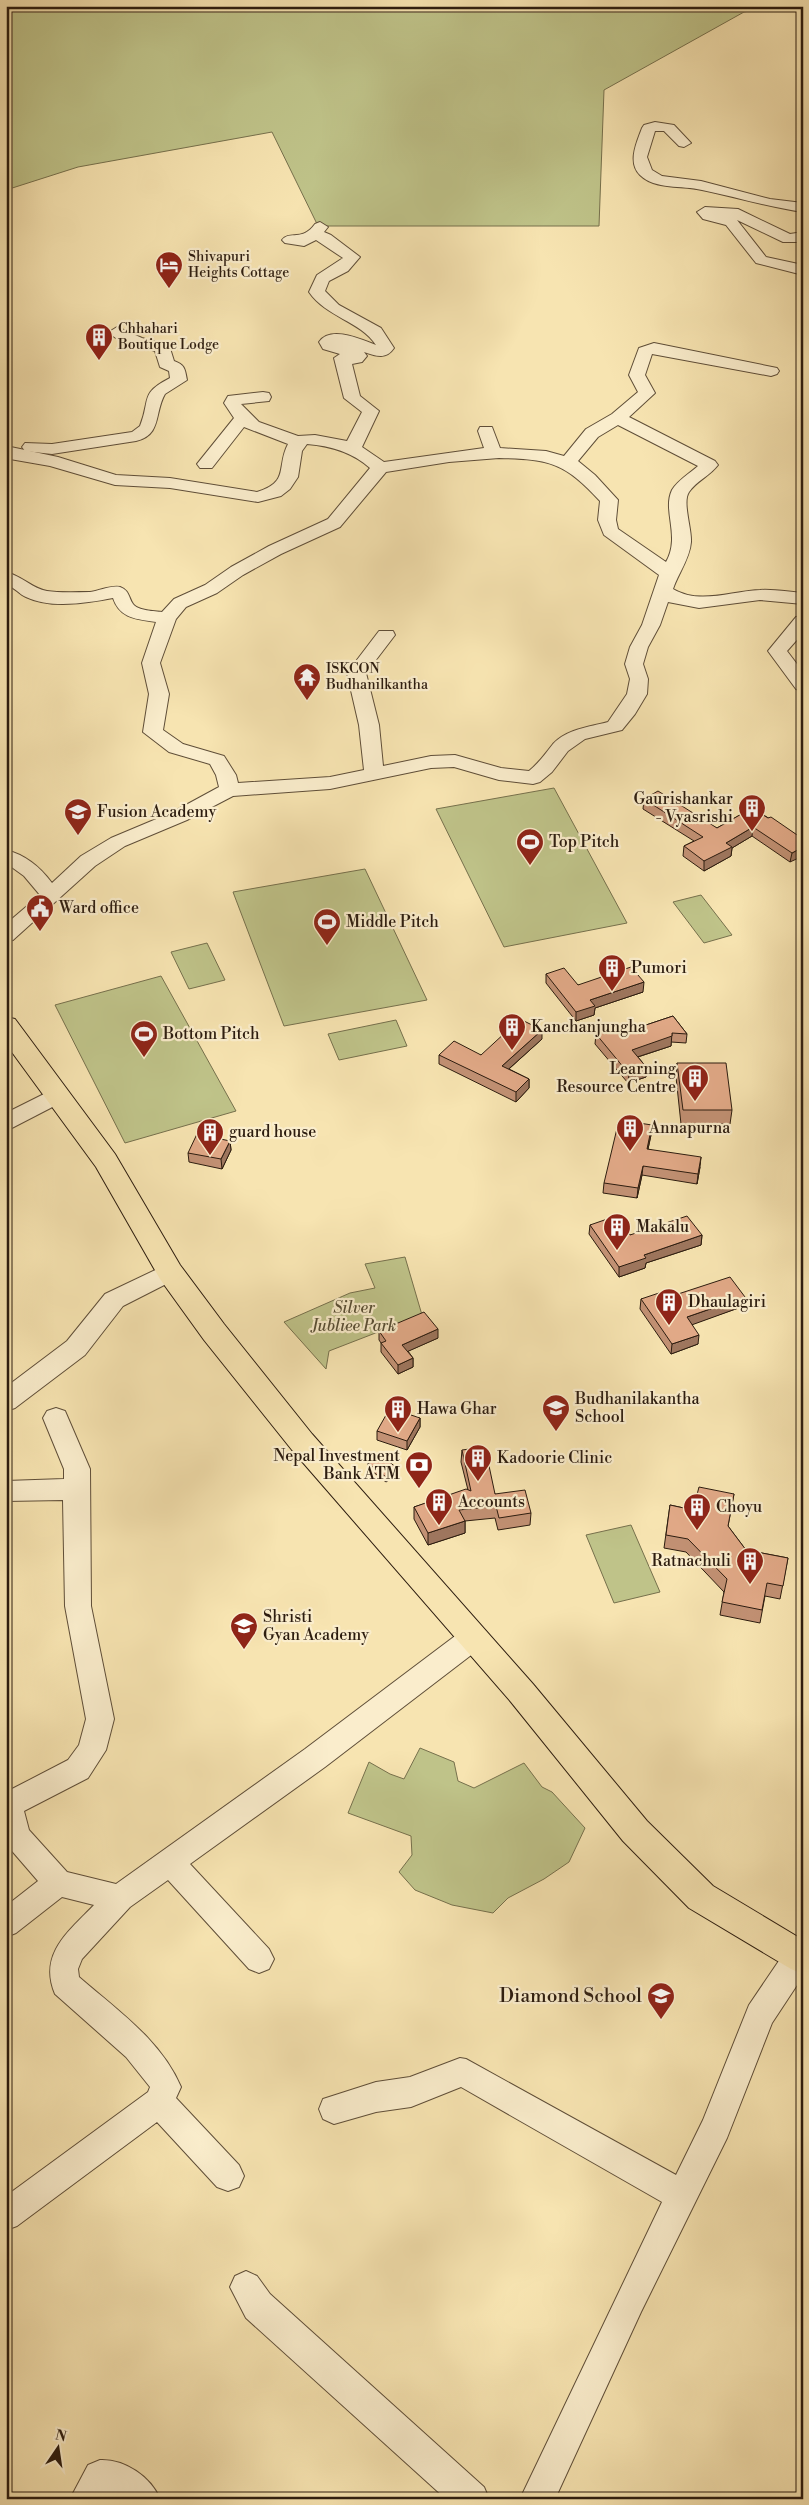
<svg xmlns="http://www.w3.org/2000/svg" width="809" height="2505" viewBox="0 0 809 2505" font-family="'Libre Bodoni',serif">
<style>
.green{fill:#bfc389;stroke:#76704c}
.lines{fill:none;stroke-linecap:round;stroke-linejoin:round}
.minor-casing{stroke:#5f4e38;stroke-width:2}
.major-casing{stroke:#2c1c0f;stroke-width:2}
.minor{fill:#faedcc;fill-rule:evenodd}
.major{fill:#f7e4b1;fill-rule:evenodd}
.wall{fill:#c29174;stroke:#2c1c0f}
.shaded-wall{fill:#9e765e;stroke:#2c1c0f}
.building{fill:#e1a987;stroke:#2c1c0f}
.labels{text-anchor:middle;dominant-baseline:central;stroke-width:4.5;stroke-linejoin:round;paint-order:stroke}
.far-poi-label{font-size:14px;fill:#2c1c0f;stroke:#faedcc;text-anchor:start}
.poi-label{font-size:16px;fill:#2c1c0f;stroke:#faedcc;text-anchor:start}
.park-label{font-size:16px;font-style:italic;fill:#584e34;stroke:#faedcc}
.near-poi-label{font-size:19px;fill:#2c1c0f;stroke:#faedcc;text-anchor:end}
</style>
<rect width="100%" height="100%" fill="#f7e4b1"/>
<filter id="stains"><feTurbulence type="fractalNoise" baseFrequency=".004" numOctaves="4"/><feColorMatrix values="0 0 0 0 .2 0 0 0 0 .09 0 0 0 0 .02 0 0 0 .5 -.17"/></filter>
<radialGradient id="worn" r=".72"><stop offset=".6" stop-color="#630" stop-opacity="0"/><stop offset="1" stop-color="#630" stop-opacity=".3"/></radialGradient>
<g class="green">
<polygon points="6,6 778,6 744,12 604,90 599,226 318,226 272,132 78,167 6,190"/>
<polygon points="554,788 627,923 504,947 436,809"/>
<polygon points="365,869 427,1000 284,1026 233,892"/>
<polygon points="701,895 732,935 704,943 673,902"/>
<polygon points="207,943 225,980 189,989 171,952"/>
<polygon points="161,976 236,1111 125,1143 55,1005"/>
<polygon points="396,1020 407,1046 339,1060 328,1034"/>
<polygon points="405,1257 422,1315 329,1351 326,1369 284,1322 350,1293 375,1288 365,1264"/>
<polygon points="631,1525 660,1592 614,1603 586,1535"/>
<polygon points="420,1748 454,1762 458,1781 474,1788 524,1763 542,1787 552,1792 585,1828 569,1862 544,1879 508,1898 493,1913 452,1905 415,1890 399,1872 412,1855 411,1836 348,1813 369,1762 390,1774 404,1779"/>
</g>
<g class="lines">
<g class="minor-casing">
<g id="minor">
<path d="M655 122 674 125 691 143 684 147 679 146 664 131H655L647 157 652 170 662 176 701 181 770 199 803 203V212C768 207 736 197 702 190 682 185 655 190 640 175 627 162 637 142 642 128L644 125Z"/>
<polygon points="705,207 738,209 790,234 803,232 803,242 783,242 737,220 766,257 803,265 803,275 756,263 726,225 703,219 697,212"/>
<path d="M320 222 328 227 324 232 331 235 360 257 348 271 329 281 325 291 339 305 381 328 394 348C386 360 376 356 364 352L367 356 362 362 352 364 360 396 379 411 362 447 384 462 484 448 478 431 480 427H492L500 448 546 451 564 456 586 429 612 414 638 392 629 375 639 348 654 343 777 368 779 371 777 374 771 376 652 354 645 375 655 393 629 417 715 461 718 465C710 476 696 481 689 492 682 502 692 529 691 542 690 558 678 574 673 589 700 605 731 591 760 590 774 589 789 592 803 593V604L760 600 699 608 668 602 660 625 648 647 643 664 648 679 647 694 635 714 622 730 585 739 568 751 552 772 540 782 533 784 499 780 454 767 431 768 330 789 233 796 187 820 125 846 95 866 13 940 6 942V924L40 895 24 876 6 863V850C26 855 40 867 52 883L81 856 111 838 173 812 219 787 216 775 210 764 169 752 143 732 149 694 142 663 156 622C137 619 120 619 113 598 87 603 51 609 26 597 19 594 14 587 6 584V572C22 576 33 589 47 591 60 593 76 592 90 592 99 591 111 585 120 587 130 591 128 597 133 604 138 611 155 611 162 612L174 599 205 585 231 567 269 546 328 519 370 468C352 452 331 446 307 444L302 451 298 477 290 489 281 496 258 502 170 488 115 485 50 466 10 459 6 457V446L58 457 116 475 170 478 257 492C290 482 276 467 288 444L244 427 212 468H200L197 464 234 418 224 403 228 396 263 392 269 393 271 397 269 401 241 404 259 422 298 436 315 435 347 441 362 412 344 398 334 358 340 354 323 349 319 342C331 325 362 340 376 345 360 321 326 317 309 292L317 275 343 258 316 240 304 246 285 243 282 240C290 230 302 242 315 224ZM618 425 698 466C690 473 677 481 672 490 662 511 681 536 666 562L618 529 616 520 618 500 595 475 578 461 598 437ZM499 458C550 459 565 463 600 501L598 520 604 535 659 575 642 625 630 647 625 664 630 679 627 694 608 722C589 727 567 729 553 744 545 754 539 763 529 771L501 768 455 755 431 756 383 766 379 725 366 673 395 635 393 631H379L347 673 359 725 364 770 330 777 238 783 236 775 224 756 183 744 163 730 169 694 160 663 176 619 186 607 217 593 243 575 281 554 340 527 386 472 449 462Z"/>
<path d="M117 327 142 338 169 345 174 361C185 365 185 369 187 380L165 394C154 413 162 435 136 441L52 454 25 451 22 447 25 443 52 444 132 432 140 426C151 399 139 394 170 378L169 371 160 367 155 351C142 347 118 344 109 332Z"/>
<polygon points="803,616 803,633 787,651 803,672 803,691 796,689 768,651 796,617"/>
<polygon points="58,1087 66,1090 69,1095 66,1100 6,1131 6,1113"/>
<polygon points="170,1263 178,1266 182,1272 178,1278 123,1306 85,1355 15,1408 6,1411 6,1387 67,1341 105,1294"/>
<path d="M56 1408 65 1411 90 1469 91 1606 114 1719 106 1750 88 1778 24 1811 29 1830 67 1872 116 1884 305 1749 463 1630 473 1627 483 1630 486 1638 483 1646 325 1767 190 1864 269 1949 274 1959 269 1969 259 1973 249 1969 168 1880 130 1907 82 1959 78 1969 79 1977C117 2010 161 2040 181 2087L176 2098 239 2165 244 2176 239 2187 228 2191 217 2187 157 2122 17 2226 6 2230V2196L148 2092 150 2087 126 2057 55 1994C38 1954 69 1931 94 1905L62 1897 16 1933 6 1937V1906L38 1881 6 1844V1787L12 1789 68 1760 79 1745 86 1719 65 1606 63 1500 6 1501V1481L64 1479V1469L43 1418 47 1411Z"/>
<polygon points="799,1942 803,1944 803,1976 772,2023 727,2138 641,2312 555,2499 520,2499 662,2202 461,2087 411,2107 376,2112 334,2124 323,2119 319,2109 323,2099 376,2082 410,2077 460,2058 466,2059 676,2175 703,2120 749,2005 789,1946"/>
<polygon points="246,2271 257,2276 270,2294 484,2487 489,2499 446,2499 246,2318 230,2287 235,2276"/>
<path d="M100 2460C125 2459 151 2477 160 2499H117L109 2494 106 2499H70L88 2465Z"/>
</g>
</g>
<g class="major-casing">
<polygon id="major" points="6,1017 15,1019 115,1154 180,1265 224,1324 312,1434 533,1684 647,1821 713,1886 803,1940 803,1974 791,1969 689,1908 623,1841 511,1702 292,1450 204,1340 160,1279 96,1167 6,1044"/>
</g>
<use href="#minor" class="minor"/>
<use href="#major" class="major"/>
</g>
<g class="wall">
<polygon points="644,799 717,828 752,808 803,839 790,862 752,836 732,848 731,856 704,871 683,856 684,846 694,841 643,809"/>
<polygon points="546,974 578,985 643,992 595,1008 594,1015 576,1021 546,983"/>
<polygon points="673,1016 687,1034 686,1043 671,1042 671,1046 638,1057 647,1068 646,1077 628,1083 595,1044 596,1034 619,1034"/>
<polygon points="542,1039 509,1069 529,1079 529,1088 516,1102 439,1064 439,1055 481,1055"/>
<polygon points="677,1063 732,1110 730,1124 681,1124 676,1077"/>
<polygon points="651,1135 648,1149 700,1167 697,1184 642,1175 637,1198 603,1193 604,1183"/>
<polygon points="230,1141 231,1150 222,1169 189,1162 188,1153"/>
<polygon points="590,1225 630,1235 702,1235 701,1245 646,1263 645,1268 619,1277 589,1234"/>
<polygon points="672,1296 745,1297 744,1306 692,1324 698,1344 671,1354 640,1309 641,1299"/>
<polygon points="379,1331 438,1338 408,1351 413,1358 413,1367 398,1374 381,1352 381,1343 379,1340"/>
<polygon points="420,1418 420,1427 407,1450 377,1440 377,1431"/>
<polygon points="462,1450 495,1494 531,1513 530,1525 498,1530 495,1518 465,1521 465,1533 428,1545 414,1519 414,1507 468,1490 461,1462"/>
<polygon points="368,1463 397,1473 386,1482 368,1468"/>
<polygon points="734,1494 728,1526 746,1550 788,1558 780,1599 765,1596 760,1623 720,1615 724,1592 686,1552 664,1548 670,1505 693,1510"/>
</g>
<g class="shaded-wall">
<polygon points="753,827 752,836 732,848 731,856 704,871 704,861 726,843"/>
<polygon points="803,847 803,856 790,862 792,853"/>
<polygon points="644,982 643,992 595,1008 594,1015 576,1021 576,1012 590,1000"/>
<polygon points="542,1030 542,1039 502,1075 502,1066"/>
<polygon points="672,1033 671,1046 631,1059 632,1050"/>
<polygon points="647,1068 646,1077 628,1083 629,1074"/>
<polygon points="529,1079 529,1088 516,1102 516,1092"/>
<polygon points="652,1125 651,1135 646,1158 647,1149"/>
<polygon points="230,1141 231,1150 222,1169 221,1159"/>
<polygon points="701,1157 700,1167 697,1184 698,1174"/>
<polygon points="643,1166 642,1175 637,1198 638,1188"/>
<polygon points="702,1235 701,1245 646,1263 645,1268 619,1277 619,1267 644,1255"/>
<polygon points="745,1297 744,1306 686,1327 687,1317"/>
<polygon points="438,1329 438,1338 402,1354 402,1345"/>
<polygon points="699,1335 698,1344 671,1354 672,1344"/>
<polygon points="413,1358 413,1367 398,1374 398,1365"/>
<polygon points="420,1418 420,1427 407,1450 407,1441"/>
<polygon points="397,1468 397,1473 386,1482 386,1477"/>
<polygon points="465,1521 465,1533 428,1545 428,1533"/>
</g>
<g class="building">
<polygon points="658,791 717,828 752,808 768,818 771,817 803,839 803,847 792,853 753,827 726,843 732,847 704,861 684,846 703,837 644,799"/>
<polygon points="631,967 644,982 590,1000 595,1006 576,1012 546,974 564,968 578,985"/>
<polygon points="673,1016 687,1034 672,1033 672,1036 632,1050 647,1068 629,1074 596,1034 614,1028 619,1034"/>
<polygon points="520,1019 542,1030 502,1066 529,1079 516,1092 439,1055 454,1041 481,1055"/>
<polygon points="677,1063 726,1063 732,1110 683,1110"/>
<polygon points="619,1120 652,1125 647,1149 701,1157 698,1174 643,1166 638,1188 604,1183"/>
<polygon points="197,1134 230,1141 221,1159 188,1153"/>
<polygon points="616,1216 630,1235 687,1216 702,1235 644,1255 646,1258 619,1267 590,1225"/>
<polygon points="730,1277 745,1297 687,1317 699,1335 672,1344 641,1299 668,1290 672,1296"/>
<polygon points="424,1312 438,1329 402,1345 413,1358 398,1365 381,1343 386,1341 379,1331"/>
<polygon points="390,1408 420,1418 407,1441 377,1431"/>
<polygon points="485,1447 495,1494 525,1490 531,1513 499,1518 496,1506 459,1510 465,1521 428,1533 414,1507 466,1489 471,1491 462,1450"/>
<polygon points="379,1454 397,1468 386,1477 368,1463"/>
<polygon points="699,1487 734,1494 728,1526 746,1550 788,1558 783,1586 767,1583 762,1610 722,1602 727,1579 688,1539 666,1535 670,1505 693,1510"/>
</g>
<defs>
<g id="hotel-pin" transform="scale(1.4375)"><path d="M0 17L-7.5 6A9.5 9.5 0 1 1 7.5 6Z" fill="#8f2418" stroke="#faedcc"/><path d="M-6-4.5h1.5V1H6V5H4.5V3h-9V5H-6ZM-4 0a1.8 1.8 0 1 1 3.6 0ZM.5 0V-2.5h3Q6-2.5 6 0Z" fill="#fff"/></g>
<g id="building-pin" transform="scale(1.4375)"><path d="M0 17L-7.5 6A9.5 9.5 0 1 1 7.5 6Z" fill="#8f2418" stroke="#faedcc"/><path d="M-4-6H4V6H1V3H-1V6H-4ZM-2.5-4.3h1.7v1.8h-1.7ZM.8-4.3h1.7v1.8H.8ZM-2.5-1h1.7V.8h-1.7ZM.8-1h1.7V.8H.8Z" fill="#fff"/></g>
<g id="temple-pin" transform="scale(1.4375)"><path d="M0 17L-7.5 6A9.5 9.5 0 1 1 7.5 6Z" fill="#8f2418" stroke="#faedcc"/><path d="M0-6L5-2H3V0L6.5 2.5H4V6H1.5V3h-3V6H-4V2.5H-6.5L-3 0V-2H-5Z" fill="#fff"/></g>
<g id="school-pin" transform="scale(1.4375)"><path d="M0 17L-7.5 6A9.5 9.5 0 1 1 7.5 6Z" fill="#8f2418" stroke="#faedcc"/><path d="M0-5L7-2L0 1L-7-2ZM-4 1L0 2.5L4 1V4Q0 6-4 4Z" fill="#fff"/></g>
<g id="stadium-pin" transform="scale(1.4375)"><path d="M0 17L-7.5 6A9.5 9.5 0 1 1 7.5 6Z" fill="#8f2418" stroke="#faedcc"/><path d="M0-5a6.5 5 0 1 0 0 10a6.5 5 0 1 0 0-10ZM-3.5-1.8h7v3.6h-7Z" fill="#fff"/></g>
<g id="civic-pin" transform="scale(1.4375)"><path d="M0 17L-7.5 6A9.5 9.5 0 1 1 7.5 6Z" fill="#8f2418" stroke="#faedcc"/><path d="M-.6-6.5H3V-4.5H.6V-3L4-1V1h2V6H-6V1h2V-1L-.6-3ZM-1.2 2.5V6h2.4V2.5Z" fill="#fff"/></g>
<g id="bank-pin" transform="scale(1.4375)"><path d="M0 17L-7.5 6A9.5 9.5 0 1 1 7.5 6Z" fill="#8f2418" stroke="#faedcc"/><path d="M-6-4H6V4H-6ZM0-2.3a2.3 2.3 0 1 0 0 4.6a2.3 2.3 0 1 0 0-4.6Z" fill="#fff"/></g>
</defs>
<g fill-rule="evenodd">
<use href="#hotel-pin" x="169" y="265"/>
<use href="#building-pin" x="99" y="337"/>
<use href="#temple-pin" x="307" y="677"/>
<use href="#building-pin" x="752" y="808"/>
<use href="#school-pin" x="78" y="812"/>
<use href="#stadium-pin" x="530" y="842"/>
<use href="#civic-pin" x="40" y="908"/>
<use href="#stadium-pin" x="327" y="922"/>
<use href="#building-pin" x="612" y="968"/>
<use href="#building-pin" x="512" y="1027"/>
<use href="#stadium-pin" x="144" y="1034"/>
<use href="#building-pin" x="695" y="1078"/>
<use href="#building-pin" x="630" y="1128"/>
<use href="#building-pin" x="210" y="1132"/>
<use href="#building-pin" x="617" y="1227"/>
<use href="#building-pin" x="669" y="1302"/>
<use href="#school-pin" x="556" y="1408"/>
<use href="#building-pin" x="398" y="1409"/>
<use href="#building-pin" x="478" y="1458"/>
<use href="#bank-pin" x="419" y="1465"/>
<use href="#building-pin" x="439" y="1502"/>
<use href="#building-pin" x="697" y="1507"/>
<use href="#building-pin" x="750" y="1561"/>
<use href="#school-pin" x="244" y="1626"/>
<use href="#school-pin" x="661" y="1996"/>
</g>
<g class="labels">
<g class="far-poi-label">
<text x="188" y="257">Shivapuri<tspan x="188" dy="16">Heights Cottage</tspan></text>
<text x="118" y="329">Chhahari<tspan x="118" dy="16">Boutique Lodge</tspan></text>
<text x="326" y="669">ISKCON<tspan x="326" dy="16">Budhanilkantha</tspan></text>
</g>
<g class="poi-label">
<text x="733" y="799" text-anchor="end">Gaurishankar<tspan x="733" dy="18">- Vyasrishi</tspan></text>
<text x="97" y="812">Fusion Academy</text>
<text x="549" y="842">Top Pitch</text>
<text x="59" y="908">Ward office</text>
<text x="346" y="922">Middle Pitch</text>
<text x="631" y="968">Pumori</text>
<text x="531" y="1027">Kanchanjungha</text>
<text x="163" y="1034">Bottom Pitch</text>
<text x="676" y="1069" text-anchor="end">Learning<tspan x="676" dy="18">Resource Centre</tspan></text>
<text x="649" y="1128">Annapurna</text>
<text x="229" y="1132">guard house</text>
<text x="636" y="1227">Makalu</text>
<text x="688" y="1302">Dhaulagiri</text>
<text x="575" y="1399">Budhanilakantha<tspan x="575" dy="18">School</tspan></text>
<text x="417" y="1409">Hawa Ghar</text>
<text x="400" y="1456" text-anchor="end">Nepal Investment<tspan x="400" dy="18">Bank ATM</tspan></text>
<text x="497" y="1458">Kadoorie Clinic</text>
<text x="458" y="1502">Accounts</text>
<text x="716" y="1507">Choyu</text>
<text x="731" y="1561" text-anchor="end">Ratnachuli</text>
<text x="263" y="1617">Shristi<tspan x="263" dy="18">Gyan Academy</tspan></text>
</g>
<g class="park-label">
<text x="354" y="1308">Silver<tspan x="354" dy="18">Jubliee Park</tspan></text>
</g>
<g class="near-poi-label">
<text x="642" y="1996">Diamond School</text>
</g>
</g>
<rect width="809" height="2505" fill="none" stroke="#f7e4b1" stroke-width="25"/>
<rect x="8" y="8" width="794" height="2490" fill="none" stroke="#2c1c0f" stroke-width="2.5"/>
<rect x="12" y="12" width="784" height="2480" fill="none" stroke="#2c1c0f"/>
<g transform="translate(58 2448) rotate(13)" stroke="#faedcc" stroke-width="4" paint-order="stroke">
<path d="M0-4L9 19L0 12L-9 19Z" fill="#2c1c0f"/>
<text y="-8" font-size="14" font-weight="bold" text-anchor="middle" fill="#2c1c0f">N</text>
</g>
<rect width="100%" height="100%" filter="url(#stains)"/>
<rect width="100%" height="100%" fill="url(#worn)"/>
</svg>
